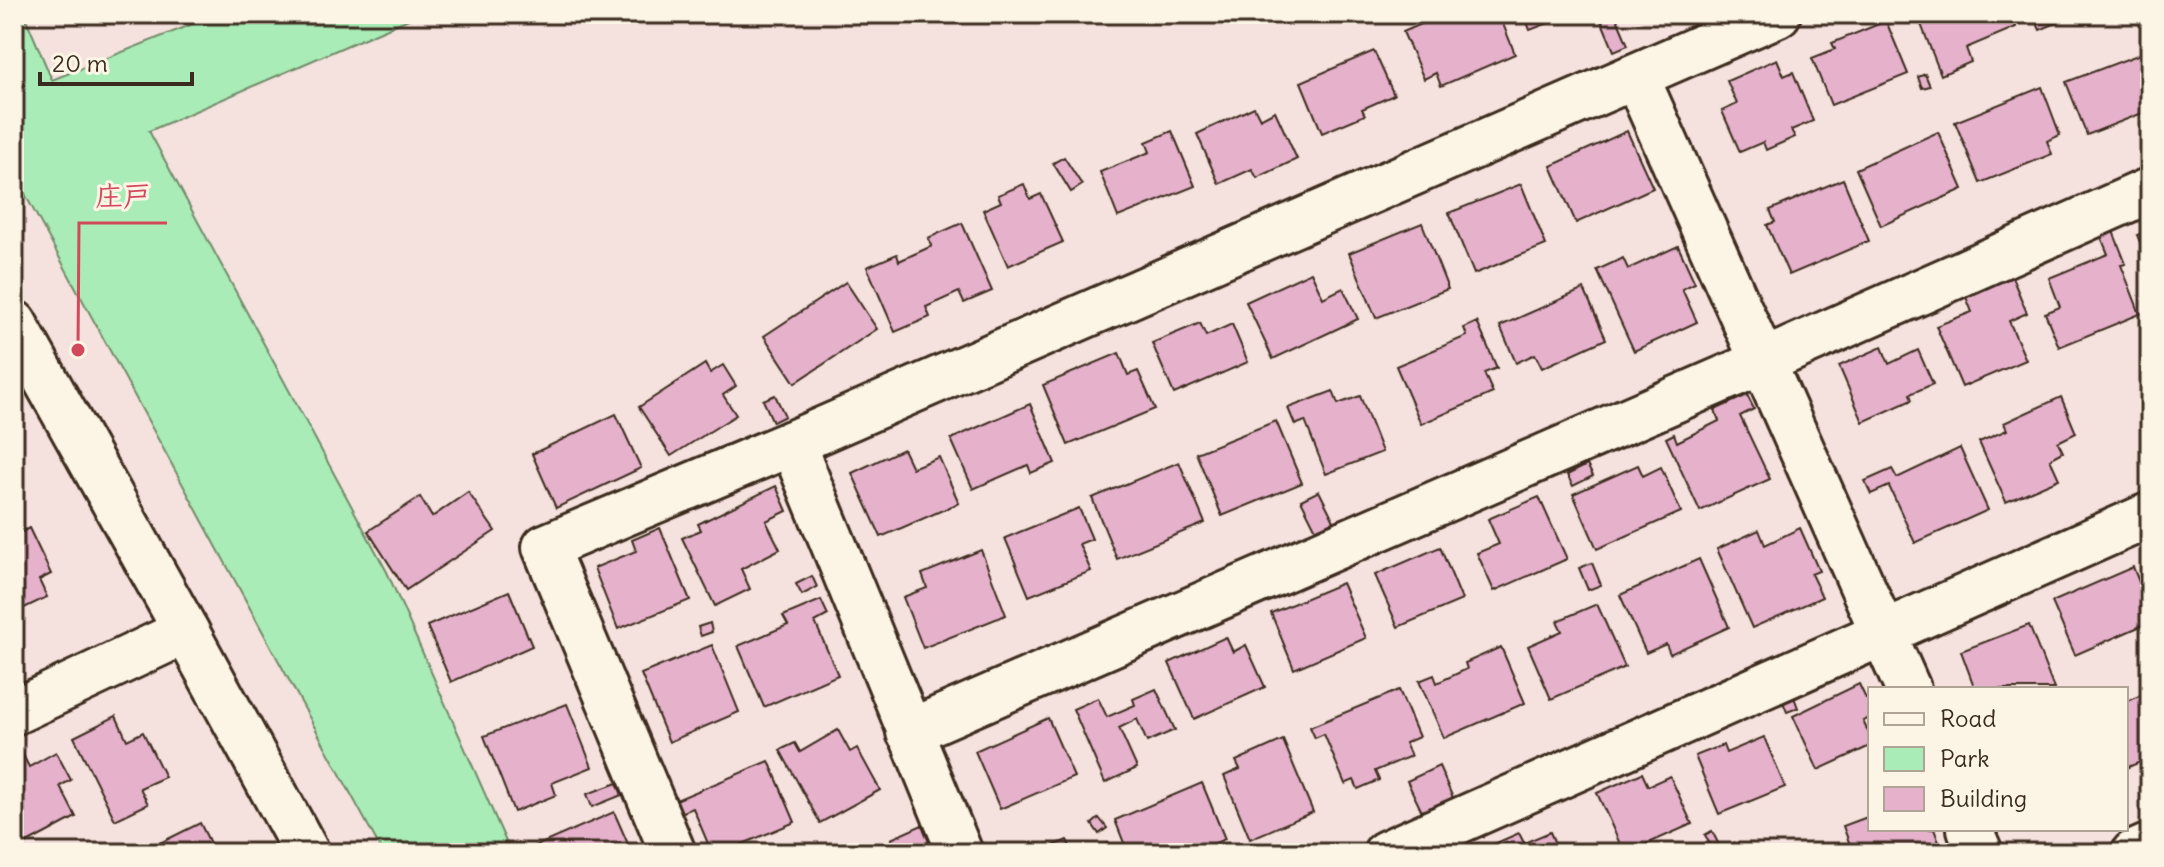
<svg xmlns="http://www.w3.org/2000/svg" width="2164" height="867" viewBox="0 0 2164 867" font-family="Delius,'Klee One',sans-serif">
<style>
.green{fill:#a9ecb7;stroke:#728b6a;stroke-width:2}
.building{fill:#e5b1cb;stroke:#3b2a1e;stroke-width:2}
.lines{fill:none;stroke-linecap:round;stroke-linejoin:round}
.street-casing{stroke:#3b2a1e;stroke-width:50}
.secondary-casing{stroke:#3b2a1e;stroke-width:50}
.street{stroke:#fcf5e5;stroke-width:44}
.secondary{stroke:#fcf5e5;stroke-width:44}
.leader{fill:none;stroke:#d1495b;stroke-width:3}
.callout-dot{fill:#d1495b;stroke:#fcf5e5;stroke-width:3}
.callout-label{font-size:28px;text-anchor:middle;font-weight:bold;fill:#d1495b;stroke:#fcf5e5;stroke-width:6;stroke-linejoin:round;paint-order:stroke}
</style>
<rect width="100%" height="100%" fill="#f5e1dd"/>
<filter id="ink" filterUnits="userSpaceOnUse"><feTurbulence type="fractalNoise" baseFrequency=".0125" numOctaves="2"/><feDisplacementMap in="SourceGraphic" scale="16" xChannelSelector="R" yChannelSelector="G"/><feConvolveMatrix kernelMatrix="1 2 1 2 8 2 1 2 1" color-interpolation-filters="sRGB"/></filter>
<g filter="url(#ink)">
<polygon class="green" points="14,14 24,14 52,80 218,14 420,14 149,131 387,572 511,853 383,853 14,174"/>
<g class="building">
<polygon points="1444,14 1499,14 1515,54 1441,86 1436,73 1424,79 1403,32"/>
<polygon points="1524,14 1572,14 1530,30"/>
<polygon points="1615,14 1628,45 1614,51 1601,20"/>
<polygon points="1917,14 2011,14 2016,27 1966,48 1971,62 1941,75"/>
<polygon points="2033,14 2066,14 2068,18 2040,30"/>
<polygon points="1886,21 1908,74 1831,105 1812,58 1835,49 1832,43"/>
<polygon points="1374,51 1394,95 1362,109 1365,115 1322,133 1301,82"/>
<polygon points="2148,51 2150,57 2150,110 2087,135 2066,82"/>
<polygon points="1777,59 1784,76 1793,72 1813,121 1791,130 1795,137 1766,150 1763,142 1740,152 1722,111 1737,104 1727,81"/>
<polygon points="1925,74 1930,86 1922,88 1918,77"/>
<polygon points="2042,87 2060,135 2047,141 2052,154 1980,183 1955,122"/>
<polygon points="1254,107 1260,119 1275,111 1297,159 1257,178 1252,169 1219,184 1197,134"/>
<polygon points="1172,131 1195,186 1118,217 1100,172 1150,152 1146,142"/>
<polygon points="1627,131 1653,188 1576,223 1551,166"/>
<polygon points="1938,132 1963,189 1881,226 1856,169"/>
<polygon points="1064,157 1082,185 1071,192 1053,163"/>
<polygon points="1843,179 1869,241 1789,275 1767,225 1775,222 1770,210"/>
<polygon points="1024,184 1030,199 1041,194 1063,242 1008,266 983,210 1001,202 998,195"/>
<polygon points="1521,184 1546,245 1474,274 1449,213"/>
<polygon points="962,223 992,291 964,303 959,292 926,307 930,317 895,332 867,267 897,254 899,261 932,246 928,238"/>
<polygon points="1422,223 1448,289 1376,318 1349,253"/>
<polygon points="2150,230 2150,265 2137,235"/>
<polygon points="2113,231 2126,264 2121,265 2140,314 2059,347 2045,313 2060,307 2049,278 2108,254 2101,237"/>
<polygon points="1678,246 1695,283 1682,289 1697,322 1634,351 1597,270 1623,258 1628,269"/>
<polygon points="1311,272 1323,298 1343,288 1358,319 1273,359 1246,302"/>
<polygon points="2012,277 2027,313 2009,321 2026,360 1962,387 1936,326 1972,312 1966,297"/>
<polygon points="846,282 877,329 795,383 764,336"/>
<polygon points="1584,289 1606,339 1542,368 1535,354 1516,363 1500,326"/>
<polygon points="1477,322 1497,368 1484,373 1493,393 1421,424 1396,366 1467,336 1464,328"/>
<polygon points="1200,323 1206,336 1232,324 1248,362 1174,394 1152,343"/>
<polygon points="1882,347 1889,364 1918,350 1933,384 1910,394 1912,400 1863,422 1839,366"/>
<polygon points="1119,353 1128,375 1138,371 1155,409 1068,445 1043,385"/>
<polygon points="705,364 710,373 723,365 736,386 723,395 736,415 671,456 639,407"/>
<polygon points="1333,391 1338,404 1360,396 1382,452 1326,474 1305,421 1295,425 1288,408"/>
<polygon points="775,395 785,416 773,422 763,400"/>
<polygon points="1747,395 1754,409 1740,416 1770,479 1700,511 1666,438 1674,434 1677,442 1719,421 1715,410"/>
<polygon points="2061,397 2076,433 2058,442 2063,452 2050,459 2059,479 2006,502 1979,442 2007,430 2004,423"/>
<polygon points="1030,404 1055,463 1031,473 1028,465 973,489 951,439"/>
<polygon points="616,414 641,468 556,508 532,454"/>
<polygon points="1276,421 1302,483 1222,516 1196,453"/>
<polygon points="1960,448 1988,510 1915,543 1889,486 1871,494 1865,481 1892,469 1897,478"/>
<polygon points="903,449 912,468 939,457 959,503 881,537 852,473"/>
<polygon points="1179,462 1205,523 1117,559 1092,498"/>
<polygon points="1587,465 1593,476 1573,486 1567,475"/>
<polygon points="1638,465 1643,476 1661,467 1681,512 1597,549 1573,494"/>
<polygon points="776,486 787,511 766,521 780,549 741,569 750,589 715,606 682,538 701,530 698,524"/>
<polygon points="1319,491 1334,521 1316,530 1301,500"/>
<polygon points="468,492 495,531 406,590 368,531 420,497 432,517"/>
<polygon points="1539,497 1567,559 1494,591 1477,553 1499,544 1488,519"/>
<polygon points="1079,508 1092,539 1079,544 1091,571 1029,596 1005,538"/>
<polygon points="29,528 51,574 39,580 47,597 16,612 14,608 14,536"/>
<polygon points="660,528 690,600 618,629 594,568 636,551 632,540"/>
<polygon points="1800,528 1819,571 1811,574 1822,597 1752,628 1717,549 1759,530 1765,545"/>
<polygon points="1440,547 1462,600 1398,627 1375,575"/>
<polygon points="981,550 1006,615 923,648 903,597 927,588 922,574"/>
<polygon points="1699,559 1729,627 1670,654 1666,644 1646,653 1620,595"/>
<polygon points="1592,563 1601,585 1588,590 1579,568"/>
<polygon points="2133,567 2150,609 2150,622 2075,655 2052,602"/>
<polygon points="812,576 817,587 802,595 796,584"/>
<polygon points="1342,583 1366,638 1294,669 1271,613"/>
<polygon points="509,591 532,646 451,682 427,626"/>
<polygon points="821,600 828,615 815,622 838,675 764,707 738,646 788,625 783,616"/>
<polygon points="1597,604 1625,667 1551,699 1528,646 1562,631 1557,621"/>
<polygon points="710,623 712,632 701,636 698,627"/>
<polygon points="2029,625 2054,689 1975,689 1961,651"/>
<polygon points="1226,637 1233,652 1246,645 1265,687 1194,719 1169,663"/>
<polygon points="712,645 739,712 669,742 641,674"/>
<polygon points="1501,647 1525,703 1444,738 1419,681 1434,675 1437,683 1467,669 1465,663"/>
<polygon points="1859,684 1866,699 1870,697 1870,718 1863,721 1870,736 1870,746 1818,770 1793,716"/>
<polygon points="1156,689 1175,730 1147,742 1137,719 1119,728 1137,768 1105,783 1073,709 1098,698 1107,717 1135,705 1133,699"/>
<polygon points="1399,690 1419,737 1405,743 1411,756 1375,771 1379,780 1358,789 1354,780 1345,784 1324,734 1315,738 1310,727"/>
<polygon points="2150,691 2150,770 2145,760 2126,768 2126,702"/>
<polygon points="1794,697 1798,708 1787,712 1783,702"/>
<polygon points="567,704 592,767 552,783 556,795 514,812 484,736"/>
<polygon points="116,716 127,740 143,732 165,777 140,788 148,804 115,820 74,737"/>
<polygon points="1048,718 1074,777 1000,809 975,751"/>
<polygon points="838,730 850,752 857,748 880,790 820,823 780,750 795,743 800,752"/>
<polygon points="1764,737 1785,787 1719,814 1695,756 1723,745 1726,753"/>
<polygon points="1283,740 1313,812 1250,839 1224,776 1240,769 1236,761"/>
<polygon points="19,747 29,767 56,752 71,780 60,786 76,817 14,850 14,750"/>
<polygon points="769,761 795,822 721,853 712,853 693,808 681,813 676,800"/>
<polygon points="1439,766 1453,798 1422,812 1407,781"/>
<polygon points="1642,773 1648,786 1670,776 1692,824 1642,846 1645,853 1624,853 1597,793"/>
<polygon points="617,783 622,795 592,807 587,794"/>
<polygon points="1202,783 1225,839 1191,853 1128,853 1115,820"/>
<polygon points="614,812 632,853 530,853 529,849"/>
<polygon points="1870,816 1870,829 1934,829 1943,853 1853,853 1843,826"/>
<polygon points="1099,818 1107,828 1099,834 1092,824"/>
<polygon points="200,823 215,853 140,853"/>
<polygon points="922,825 929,842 917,846 920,853 895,853 897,852 891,839"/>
<polygon points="1712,831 1721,849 1714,852 1705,835"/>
<polygon points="1550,832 1559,853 1498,853 1494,844 1519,833 1524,843"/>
<polygon points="1067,840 1073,853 1036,853"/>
<polygon points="1109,843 1113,853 1086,853"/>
</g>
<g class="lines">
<g class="street-casing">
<g id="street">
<polyline points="1636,76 1908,689"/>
<polyline points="792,443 960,853"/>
<polyline points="14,712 186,631"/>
<polyline points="909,732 1762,362 2150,190"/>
<polyline points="1970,829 1980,853"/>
<polyline points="673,853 545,547 792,443 1778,14"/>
<polyline points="1386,853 2150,515"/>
<polyline points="2134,853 2150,846"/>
</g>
</g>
<g class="secondary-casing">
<polyline id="secondary" points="14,323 186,631 307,853"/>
</g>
<use href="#street" class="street"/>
<use href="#secondary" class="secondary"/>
</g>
</g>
<path class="leader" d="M78 350L79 223H167"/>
<circle class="callout-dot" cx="78" cy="350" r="8"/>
<g class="callout-label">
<text x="123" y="206">庄戸</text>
</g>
<rect width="2164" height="867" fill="none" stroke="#fcf5e5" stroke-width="48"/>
<rect x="24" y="24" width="2116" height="819" fill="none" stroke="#3b2a1e" stroke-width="3" filter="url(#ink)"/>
<rect x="1868" y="687" width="260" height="144" fill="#fcf5e5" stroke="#afa495" stroke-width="2"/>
<rect x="1884" y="713" width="40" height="12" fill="#fcf5e5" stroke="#afa495" stroke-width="2"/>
<text x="1940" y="727" font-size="24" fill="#3b2a1e">Road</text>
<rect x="1884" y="747" width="40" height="24" fill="#a9ecb7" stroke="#afa495" stroke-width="2"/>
<text x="1940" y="767" font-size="24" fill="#3b2a1e">Park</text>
<rect x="1884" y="787" width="40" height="24" fill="#e5b1cb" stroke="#afa495" stroke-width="2"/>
<text x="1940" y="807" font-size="24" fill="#3b2a1e">Building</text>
<path d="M40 72v12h152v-12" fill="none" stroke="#3b2a1e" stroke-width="4"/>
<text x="52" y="72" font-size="24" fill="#3b2a1e" stroke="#fcf5e5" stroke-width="6" paint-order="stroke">20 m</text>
</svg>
